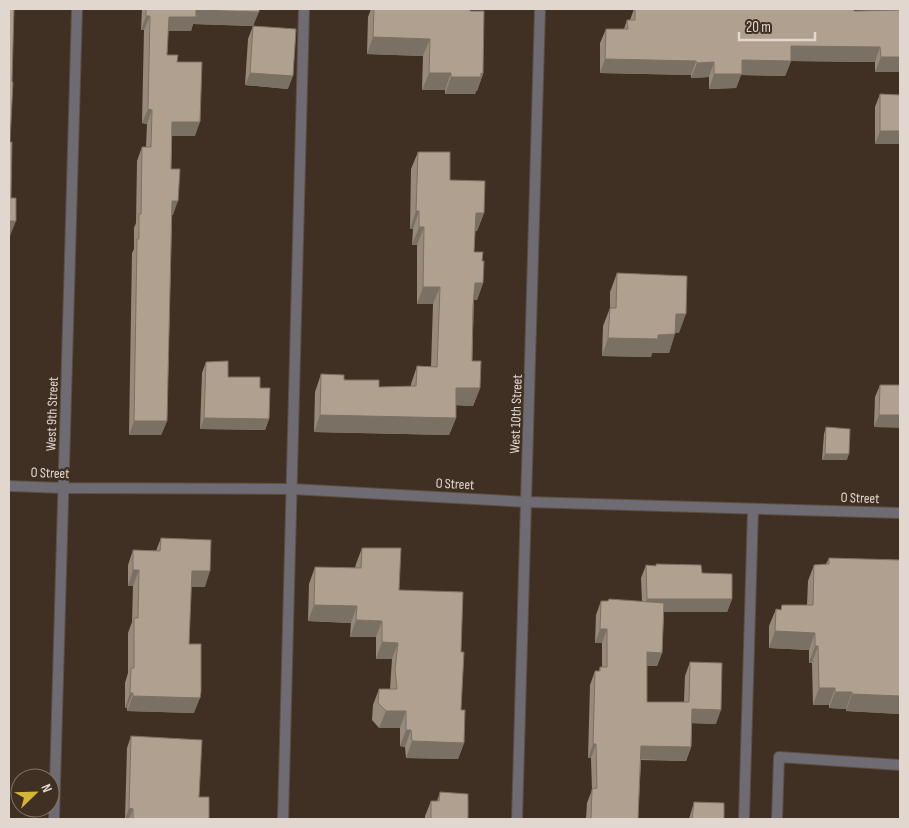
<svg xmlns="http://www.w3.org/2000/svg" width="909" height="828" viewBox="0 0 909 828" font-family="'Sofia Sans Condensed',sans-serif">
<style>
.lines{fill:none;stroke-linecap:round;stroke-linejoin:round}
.lane-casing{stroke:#5c4e42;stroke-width:12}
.street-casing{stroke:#5c4e42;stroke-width:12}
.lane{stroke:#6f6b73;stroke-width:10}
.street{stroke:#6f6b73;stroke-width:10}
.wall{fill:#978a7b}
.shaded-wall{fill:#7b7064}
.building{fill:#b0a08f;stroke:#7b7064}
.labels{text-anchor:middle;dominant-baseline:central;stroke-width:5;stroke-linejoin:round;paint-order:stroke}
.street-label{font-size:14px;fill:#e1d7cf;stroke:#3f3023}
</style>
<rect width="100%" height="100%" fill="#3f3023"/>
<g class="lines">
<g class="lane-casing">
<g id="lane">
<polyline points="283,819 304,9"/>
<polyline points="744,819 753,509"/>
<polyline points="777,819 779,757 900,765"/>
</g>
</g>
<g class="street-casing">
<g id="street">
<polyline points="9,486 63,488 292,489 527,502 900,513"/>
<polyline points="54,819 77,9"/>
<polyline points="517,819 540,9"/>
</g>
</g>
<use href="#lane" class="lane"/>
<use href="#street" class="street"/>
</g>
<g class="wall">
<polygon points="142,9 259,9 253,26 193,24 191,31 168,31 167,55 177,62 195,136 172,136 171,169 173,215 172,215 167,421 161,435 129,435 132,253 134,249 134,228 136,223 137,161 142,147 146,147 147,124 142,123 144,30 141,30"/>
<polygon points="371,9 470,9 483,74 477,91 476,91 475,94 445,94 445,90 422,90 423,56 367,54 368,17"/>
<polygon points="634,9 854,9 854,11 900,10 900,72 875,72 875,62 791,61 785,76 741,75 736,88 709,89 709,77 691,78 691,75 600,73 600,43 606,29 624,29 627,20 630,20"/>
<polygon points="253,26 288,89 245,85 248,39"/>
<polygon points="880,94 900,95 875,144 875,107"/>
<polygon points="418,152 450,180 484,213 477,231 475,231 474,252 482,261 483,283 477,300 474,300 472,361 480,388 473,406 456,405 456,418 449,435 314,432 315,392 321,374 379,387 411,386 411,384 417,366 431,367 433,304 417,304 417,245 412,245 413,229 410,229 411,169"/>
<polygon points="617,273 679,333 675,332 669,353 652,353 651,357 602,356 603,326 610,308 610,292"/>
<polygon points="206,362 228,377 260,388 269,419 265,430 200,429 202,373"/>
<polygon points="880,385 900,385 874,427 875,397"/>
<polygon points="826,427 847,460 822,460 824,434"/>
<polygon points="161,538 205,587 191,587 189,644 194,713 127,711 127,708 125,708 125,683 128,673 128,633 132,622 133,586 128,586 128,565 133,550 156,551"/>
<polygon points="362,548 399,590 461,652 461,710 464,743 458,759 406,758 405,747 400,746 400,728 379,728 372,720 373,705 379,689 390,689 392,659 376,659 376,637 350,637 351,623 308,621 309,584 315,567 355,568 356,564"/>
<polygon points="829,558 900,560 900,714 846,711 846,709 829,708 829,705 813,705 812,663 809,663 809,650 769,648 769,626 776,609 781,610 782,605 807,605 808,581 814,565 826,564"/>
<polygon points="656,564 702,573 732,599 727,612 664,612 662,653 657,666 647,666 647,702 684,702 685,676 690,662 716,724 692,723 691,747 686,761 641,760 638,819 586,819 587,803 592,790 591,758 588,758 590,685 595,671 599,671 600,667 602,667 602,643 595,643 596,615 601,601 642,601 641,578 646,565 656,566"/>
<polygon points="131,736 199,797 209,819 125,819 127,748"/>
<polygon points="440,792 468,819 425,819 425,816 431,801 437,801"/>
<polygon points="694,802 724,819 689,819"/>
</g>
<g class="shaded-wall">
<polygon points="196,10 259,12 253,26 193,24 191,31 163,31 169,17"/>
<polygon points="146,16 150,16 144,30 141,30"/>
<polygon points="373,37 430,39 423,56 367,54"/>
<polygon points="791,46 880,47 875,62 791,61 785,76 741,75 736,88 709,89 714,74 742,60"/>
<polygon points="881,57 900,57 900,72 875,72"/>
<polygon points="605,59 696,61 691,75 600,73"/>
<polygon points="714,62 709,77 691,78 697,63"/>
<polygon points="250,73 293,76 288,89 245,85"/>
<polygon points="429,73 451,73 445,90 422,90"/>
<polygon points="481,73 483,74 477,91 476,91 475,94 445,94 451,77"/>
<polygon points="148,109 152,110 147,124 142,123"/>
<polygon points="172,122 200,122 195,136 167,136"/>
<polygon points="880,131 900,131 900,144 875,144"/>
<polygon points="172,201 178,201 173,215 167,215"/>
<polygon points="416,211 419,211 413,229 410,229"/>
<polygon points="476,213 484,213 477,231 470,231"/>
<polygon points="9,221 16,221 10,236 9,236"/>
<polygon points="419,227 424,227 417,245 412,245"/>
<polygon points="475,283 483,283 477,300 469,300"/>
<polygon points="423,287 440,287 433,304 417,304"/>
<polygon points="676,314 686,314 679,333 669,332"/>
<polygon points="675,334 669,353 652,353 651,357 602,356 608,338"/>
<polygon points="456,388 480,388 473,406 450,405"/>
<polygon points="320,415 456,418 449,435 314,432"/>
<polygon points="879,415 900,415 900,428 874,427"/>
<polygon points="204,418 269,419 265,430 200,429"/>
<polygon points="134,421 167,421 161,435 129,435"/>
<polygon points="825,454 849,454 847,460 822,460"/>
<polygon points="133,570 139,570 133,586 128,586"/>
<polygon points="192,571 210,571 205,587 186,587"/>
<polygon points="647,599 732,599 727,612 642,612"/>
<polygon points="314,605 357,606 351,623 308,621"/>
<polygon points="356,620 382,621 376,637 350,637"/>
<polygon points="600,629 607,629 602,643 595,643"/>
<polygon points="775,631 815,633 809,650 769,648"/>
<polygon points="382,642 398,643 392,659 376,659"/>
<polygon points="815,646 818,646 812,663 809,663"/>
<polygon points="647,652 662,653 657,666 642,666"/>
<polygon points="819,688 835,688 829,705 813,705"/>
<polygon points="835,692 852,692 846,709 829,708"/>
<polygon points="130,693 133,693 127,708 125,708"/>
<polygon points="852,694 900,696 900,714 846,711"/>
<polygon points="133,696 200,698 194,713 127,711"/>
<polygon points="692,709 721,710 716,724 687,723"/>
<polygon points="386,711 406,711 400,728 379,728"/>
<polygon points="406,730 411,730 405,747 400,746"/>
<polygon points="412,741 464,743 458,759 406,758"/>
<polygon points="593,744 596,744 591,758 588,758"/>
<polygon points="641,746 691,747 686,761 636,759"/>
<polygon points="129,808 133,809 129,819 125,819"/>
</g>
<g class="building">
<polygon points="9,9 14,9 12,82 13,82 10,142 12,142 11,198 16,198 16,221 9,221"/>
<polygon points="146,9 259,9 259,12 196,10 196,17 169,17 167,55 178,55 177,62 202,62 200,122 172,122 171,169 180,169 178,201 172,201 167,421 134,421 137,239 139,239 139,214 141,214 142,147 151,147 152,110 148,109 150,16 146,16"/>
<polygon points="374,9 470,9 470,11 484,11 483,74 481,73 481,77 451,77 451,73 429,73 430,39 373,37"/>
<polygon points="635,9 854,9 854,11 900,10 900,57 881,57 880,47 791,46 791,61 742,60 742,74 714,74 714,62 697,63 696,61 605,59 606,29 628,29 627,20 635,20"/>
<polygon points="253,26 296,29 293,76 250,73"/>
<polygon points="880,94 900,95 900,131 880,131"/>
<polygon points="418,152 450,152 450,180 485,181 484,213 476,213 474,252 483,252 482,261 484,261 483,283 475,283 473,306 472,361 481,361 480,388 456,388 456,418 320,415 321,374 344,375 344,380 379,380 379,387 416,386 417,366 437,367 440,287 423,287 424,227 419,227 419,211 416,211"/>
<polygon points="617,273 687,276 686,314 676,314 675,334 658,335 658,339 608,338 610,308 616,308"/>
<polygon points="228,361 228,377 260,377 260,388 270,388 269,419 204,418 206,362"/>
<polygon points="880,385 900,385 900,415 879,415"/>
<polygon points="826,427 850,429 849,454 825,454"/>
<polygon points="161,538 211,540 210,571 192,571 189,644 201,644 201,692 200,698 133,696 133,693 130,693 131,668 134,668 134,618 138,618 139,570 133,570 133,550 160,551"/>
<polygon points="362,548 401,548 399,590 463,592 461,652 464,652 461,710 465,710 464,743 412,741 411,730 406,730 406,711 386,711 378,703 379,689 397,689 395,669 398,643 382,642 382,621 356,620 357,606 314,605 315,567 361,568"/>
<polygon points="829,558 900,560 900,696 852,694 852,692 835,692 835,688 819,688 818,646 815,646 815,633 775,631 776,609 781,610 782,605 813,605 814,565 829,564"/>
<polygon points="656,564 701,565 702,573 732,574 732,599 647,599 646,565 656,566"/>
<polygon points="609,599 664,603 662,653 647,652 647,702 689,702 690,662 722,663 721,710 692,709 691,747 641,746 638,819 591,819 592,789 597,788 596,744 593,744 595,671 600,671 600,667 607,667 607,629 600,629 601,601 608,601"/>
<polygon points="131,736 202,740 199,797 209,797 209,819 133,819 133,809 129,808"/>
<polygon points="440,792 468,794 468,819 431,819 431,801 439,801"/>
<polygon points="694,802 724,803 724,819 692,819"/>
</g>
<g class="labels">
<g class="street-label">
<text transform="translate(52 414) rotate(-88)">West 9th Street</text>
<text transform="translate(516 414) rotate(-88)">West 10th Street</text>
<text transform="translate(50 473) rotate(2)">O Street</text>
<text transform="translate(455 484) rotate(3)">O Street</text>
<text transform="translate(860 498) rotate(2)">O Street</text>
</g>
</g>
<rect width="909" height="828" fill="none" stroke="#e1d7cf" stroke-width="20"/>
<g transform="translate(35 793) rotate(67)"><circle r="24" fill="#3f3023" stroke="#807368"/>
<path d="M0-4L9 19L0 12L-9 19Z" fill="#d5b535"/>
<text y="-8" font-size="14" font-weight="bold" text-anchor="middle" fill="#e1d7cf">N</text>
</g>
<path d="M739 32v8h76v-8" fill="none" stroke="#e1d7cf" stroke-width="2.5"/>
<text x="746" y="32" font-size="15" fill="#e1d7cf" stroke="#3f3023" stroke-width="4" paint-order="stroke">20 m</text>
</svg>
